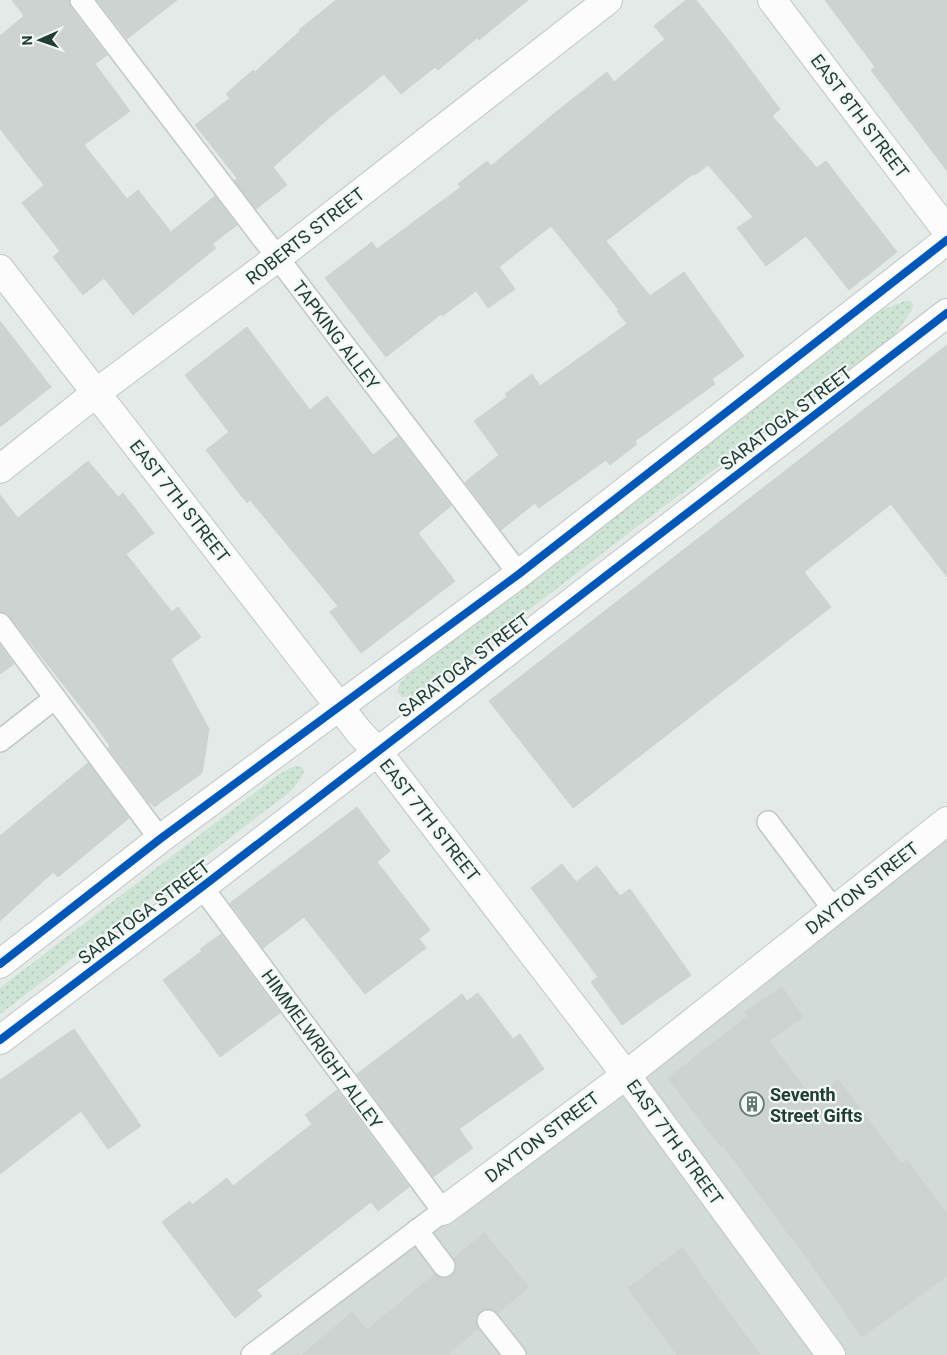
<svg xmlns="http://www.w3.org/2000/svg" width="947" height="1355" viewBox="0 0 947 1355" font-family="Roboto,sans-serif">
<style>
.built{fill:#d2dbd7}
.green{fill:url(#green-dots)}
.building{fill:#cdd3d0;stroke:#cdd3d0}
.lines{fill:none;stroke-linecap:round;stroke-linejoin:round}
.service-casing{stroke:#c1c7c4;stroke-width:24}
.minor-casing{stroke:#c1c7c4;stroke-width:30}
.service{stroke:#fbfcfb;stroke-width:21}
.minor{stroke:#fbfcfb;stroke-width:28}
.cycleway-casing{stroke:#f2f8f5;stroke-width:11}
.cycleway{stroke:#0057b8;stroke-width:8}
.labels{text-anchor:middle;dominant-baseline:central;stroke-width:4.5;stroke-linejoin:round;paint-order:stroke}
.street-label{font-size:18px;fill:#223d34;stroke:#f2f8f5}
.poi-label{font-size:18px;font-weight:bold;fill:#223d34;stroke:#f2f8f5;text-anchor:start}
</style>
<defs>
<pattern id="green-dots" width="8" height="8" patternUnits="userSpaceOnUse" patternTransform="scale(1.25)"><rect width="8" height="8" fill="#cde3d3"/><path d="M2 2h.1M6 6h.1" fill="none" stroke="#b0c4b6" stroke-width="1.8" stroke-linecap="round"/></pattern>
</defs>
<rect width="100%" height="100%" fill="#e4eae7"/>
<polygon class="built" points="947,821 947,1355 252,1355"/>
<g class="green">
<polygon points="905,301 910,301 913,305 912,310 893,337 639,525 428,688 414,696 402,697 397,692 400,683 410,674 882,310"/>
<polygon points="297,766 302,767 304,770 302,777 291,791 0,1014 0,988 278,775 290,768"/>
</g>
<g class="building">
<polygon points="12,0 69,0 71,8 107,55 95,64 130,111 84,145 127,199 138,190 171,232 215,196 237,225 212,244 216,248 133,315 104,278 83,295 53,257 60,251 22,203 44,185 0,129 0,36 24,16"/>
<polygon points="97,0 177,0 127,39"/>
<polygon points="336,0 528,0 479,40 477,38 438,70 435,67 401,94 384,74 329,118 273,167 287,185 256,209 234,181 237,178 195,125 230,98 226,94 253,70 255,72 300,31 299,30"/>
<polygon points="686,0 696,0 729,41 780,109 772,116 817,168 826,161 897,252 849,290 806,236 766,266 737,228 753,217 708,165 695,175 693,174 606,241 650,296 684,272 744,356 712,379 715,384 635,441 637,444 610,465 606,460 539,508 535,503 501,530 465,482 499,455 474,421 507,397 505,394 532,374 540,386 627,324 617,311 619,310 551,226 499,267 515,289 488,308 476,291 442,316 441,314 386,357 325,278 372,242 377,249 461,187 458,184 487,161 491,166 556,112 607,72 614,82 665,39 654,26"/>
<polygon points="825,0 947,0 947,171 871,70 875,67"/>
<polygon points="0,321 51,387 0,427"/>
<polygon points="247,327 310,410 327,396 373,455 398,436 451,506 418,533 455,581 361,653 330,612 338,606 250,500 247,503 206,450 229,432 185,375"/>
<polygon points="947,345 947,577 891,504 804,572 831,607 573,808 489,701"/>
<polygon points="88,461 118,497 123,493 154,533 126,554 172,612 178,607 201,637 171,659 209,729 202,773 154,807 150,802 149,803 108,748 110,746 92,721 10,617 5,613 0,612 0,495 18,518"/>
<polygon points="0,645 14,664 0,674"/>
<polygon points="88,763 129,818 58,877 53,872 0,921 0,836"/>
<polygon points="357,807 390,851 377,862 430,930 419,939 426,948 365,994 304,917 263,948 230,903"/>
<polygon points="562,864 576,882 597,866 620,896 630,889 691,975 622,1025 591,982 598,977 531,888"/>
<polygon points="221,934 280,1013 220,1057 163,980 202,951 200,949"/>
<polygon points="782,987 803,1017 769,1041 814,1100 838,1079 902,1164 907,1160 947,1214 947,1276 862,1337 792,1237 791,1238 723,1145 721,1147 668,1078 748,1016 745,1012"/>
<polygon points="478,993 513,1039 520,1034 544,1069 459,1129 473,1148 433,1177 357,1074 462,994 467,1001"/>
<polygon points="74,1029 141,1126 108,1149 81,1111 0,1174 0,1080"/>
<polygon points="337,1090 409,1187 378,1211 371,1202 257,1290 262,1296 235,1318 162,1222 190,1201 192,1205 227,1178 233,1186 312,1124 305,1115"/>
<polygon points="484,1233 529,1287 498,1313 492,1309 487,1309 480,1312 476,1317 476,1322 478,1329 447,1355 302,1355 352,1312 367,1330 435,1274 440,1278 445,1278 451,1276 456,1270 456,1264 454,1258"/>
<polygon points="682,1248 760,1355 677,1355 628,1288"/>
</g>
<g class="lines">
<g class="service-casing">
<g id="service">
<polyline points="81,0 519,574"/>
<polyline points="0,624 160,839"/>
<polyline points="0,741 55,698"/>
<polyline points="768,822 834,910"/>
<polyline points="202,887 443,1211 252,1355"/>
<polyline points="417,1230 444,1266"/>
<polyline points="488,1321 515,1355"/>
</g>
</g>
<g class="minor-casing">
<g id="minor">
<polyline points="772,0 947,231"/>
<polyline points="0,269 359,732 377,751 626,1075 831,1355"/>
<polyline points="0,469 96,393 277,258 608,0"/>
<polyline points="0,964 160,839 519,574 947,240"/>
<polyline points="0,1040 202,887 947,313"/>
<polyline points="443,1211 626,1075 947,821"/>
</g>
</g>
<use href="#service" class="service"/>
<use href="#minor" class="minor"/>
<g class="cycleway-casing">
<g id="cycleway">
<polyline points="0,964 160,839 519,574 947,240"/>
<polyline points="0,1040 202,887 947,313"/>
</g>
</g>
<use href="#cycleway" class="cycleway"/>
</g>
<defs>
<g id="building-ring" transform="scale(1.25)"><circle r="9.5" fill="#f2f8f5" stroke="#667a73" stroke-width="1.5"/><path d="M-4-6H4V6H1V3H-1V6H-4ZM-2.5-4.3h1.7v1.8h-1.7ZM.8-4.3h1.7v1.8H.8ZM-2.5-1h1.7V.8h-1.7ZM.8-1h1.7V.8H.8Z" fill="#667a73"/></g>
</defs>
<g fill-rule="evenodd">
<use href="#building-ring" x="752" y="1104"/>
</g>
<g class="labels">
<g class="street-label">
<text transform="translate(860 116) rotate(53)">EAST 8TH STREET</text>
<text transform="translate(305 236) rotate(-38)">ROBERTS STREET</text>
<text transform="translate(336 335) rotate(53)">TAPKING ALLEY</text>
<text transform="translate(786 418) rotate(-37)">SARATOGA STREET</text>
<text transform="translate(180 501) rotate(52)">EAST 7TH STREET</text>
<text transform="translate(464 665) rotate(-37)">SARATOGA STREET</text>
<text transform="translate(430 820) rotate(52)">EAST 7TH STREET</text>
<text transform="translate(862 888) rotate(-38)">DAYTON STREET</text>
<text transform="translate(144 912) rotate(-37)">SARATOGA STREET</text>
<text transform="translate(322 1049) rotate(54)">HIMMELWRIGHT ALLEY</text>
<text transform="translate(542 1137) rotate(-37)">DAYTON STREET</text>
<text transform="translate(675 1142) rotate(54)">EAST 7TH STREET</text>
</g>
<g class="poi-label">
<text x="770" y="1094">Seventh<tspan x="770" dy="21">Street Gifts</tspan></text>
</g>
</g>
<g transform="translate(40 40) rotate(268)" stroke="#f2f8f5" stroke-width="4" paint-order="stroke">
<path d="M0-4L9 19L0 12L-9 19Z" fill="#223d34"/>
<text y="-8" font-size="14" font-weight="bold" text-anchor="middle" fill="#223d34">N</text>
</g>
</svg>
